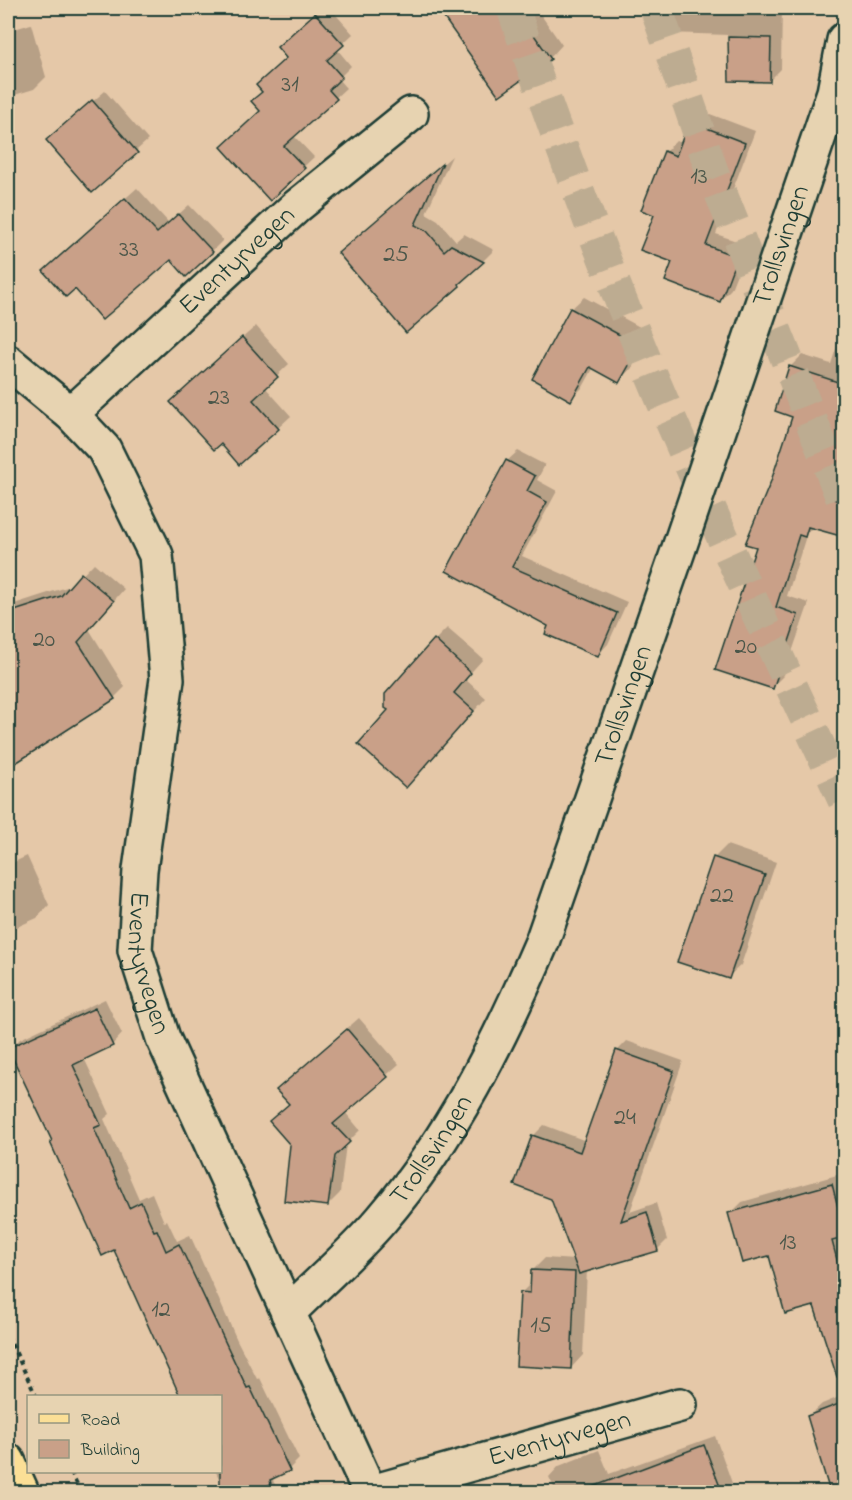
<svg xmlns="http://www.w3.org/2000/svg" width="852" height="1500" viewBox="0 0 852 1500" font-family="'Indie Flower',sans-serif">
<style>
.shadow{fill:#0003}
.building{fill:#c9a088;stroke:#1f3d34;stroke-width:1.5}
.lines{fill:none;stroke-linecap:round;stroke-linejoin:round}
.highway-tunnel{stroke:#bdac91;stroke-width:33;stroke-dasharray:33 16;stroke-linecap:butt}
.street-casing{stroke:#1f3d34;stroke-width:38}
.primary-casing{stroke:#1f3d34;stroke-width:38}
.path{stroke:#1f3d34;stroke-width:4;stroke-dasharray:4.5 4.5;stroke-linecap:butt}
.street{stroke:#e7d3b1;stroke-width:33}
.primary{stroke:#fbdf96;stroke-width:33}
.labels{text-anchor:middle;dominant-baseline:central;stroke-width:5;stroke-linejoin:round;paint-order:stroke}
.number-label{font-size:24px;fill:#4a5649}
.street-label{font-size:27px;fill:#1f3d34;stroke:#e7d3b1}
</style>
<rect width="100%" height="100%" fill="#e5c8a8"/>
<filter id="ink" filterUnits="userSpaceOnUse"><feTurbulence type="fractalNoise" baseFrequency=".0167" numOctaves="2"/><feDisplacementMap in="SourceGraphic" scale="12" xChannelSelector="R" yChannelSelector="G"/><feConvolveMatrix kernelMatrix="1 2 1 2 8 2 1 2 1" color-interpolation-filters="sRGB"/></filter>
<g filter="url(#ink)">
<g class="shadow">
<polygon points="322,8 330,8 353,34 337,49 351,66 338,79 346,88 294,136 314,157 270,199 262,110 263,91 287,58 289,37"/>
<polygon points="452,8 536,8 562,45 550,58 445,15"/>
<polygon points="668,8 782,8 781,69 770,80 730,79 729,35 667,33"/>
<polygon points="31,24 46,77 34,89 8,97 8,31"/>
<polygon points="105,91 148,140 92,191 60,130"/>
<polygon points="702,111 755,131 716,234 748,245 731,289 720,300 674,261 656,214 665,152 676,141 683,143 691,122"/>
<polygon points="452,156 426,213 438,220 456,241 464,234 494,250 459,285 340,253"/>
<polygon points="137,188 169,223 189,205 223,240 212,251 171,257 75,287 56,260"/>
<polygon points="844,221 844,248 836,246"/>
<polygon points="584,297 651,333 632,368 619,381 594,367 583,387 571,399 571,309"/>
<polygon points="844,324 844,530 840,535 813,527 807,533 787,596 809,603 784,675 772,687 758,546 772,482 794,416 790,367 802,355 831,364"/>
<polygon points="256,326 289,364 265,387 291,416 278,428 184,389"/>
<polygon points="518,451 545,465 537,480 557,491 522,556 627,602 608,644 598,655 550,626 448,571 507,461"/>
<polygon points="94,563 124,589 89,629 125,687 114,698 8,767 8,696 17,690 8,661 8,606 73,585"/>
<polygon points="447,628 483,659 465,679 486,698 418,773 390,710 435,640"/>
<polygon points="727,845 776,862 741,965 728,977 714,858"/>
<polygon points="27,856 49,905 37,918 8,931 8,865"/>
<polygon points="105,999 122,1034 112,1045 84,1058 110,1114 104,1119 139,1199 152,1193 164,1222 167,1220 177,1241 190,1235 237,1340 257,1379 260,1378 299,1459 289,1469 279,1474 273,1480 278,1492 225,1492 216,1472 220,1472 220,1396 182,1396 115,1248 54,1141 10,1049 20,1039"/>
<polygon points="359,1018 399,1064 345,1112 360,1130 346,1144 340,1193 328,1205 292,1145 271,1121 290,1103 290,1078"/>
<polygon points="627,1041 683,1061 630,1212 656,1203 667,1240 657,1250 587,1270 583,1355 571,1368 521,1293 532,1282 532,1271 545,1258 575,1260 552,1198 516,1184 534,1135 544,1125 586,1141 617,1051"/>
<polygon points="844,1173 844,1313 820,1319 815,1304 730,1214 742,1202"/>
<polygon points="844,1395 844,1492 836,1492 823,1447 809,1416 822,1404"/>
<polygon points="715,1436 732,1483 723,1492 556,1492 549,1477 559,1466 599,1450 609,1474"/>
</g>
<g class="building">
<polygon points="437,8 515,8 551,59 499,96"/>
<polygon points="315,13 344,45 327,60 342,77 329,90 337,99 284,146 305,168 270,201 221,147 260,111 251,101 262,92 256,85 286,58 277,47"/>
<polygon points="728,37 771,38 770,82 729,81"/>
<polygon points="92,100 138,153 92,193 46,140"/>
<polygon points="689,121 745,143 706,245 737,257 720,302 665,281 672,262 640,250 654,215 641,210 653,179 664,151 676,156"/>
<polygon points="443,163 415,225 427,231 444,251 451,245 484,262 459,284 460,286 406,333 338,253"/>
<polygon points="125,198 157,233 178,214 213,252 186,277 171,260 102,320 75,289 66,297 43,271"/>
<polygon points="570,308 640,346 619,383 590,367 571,401 532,379"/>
<polygon points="242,337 278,377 253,400 279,429 239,465 221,444 214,450 170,402"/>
<polygon points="789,366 844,384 844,463 833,499 844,503 844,537 808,527 805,537 799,535 776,607 798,615 773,689 715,670 756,547 745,544 771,481 792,417 775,411"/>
<polygon points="506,460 535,476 527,491 547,502 512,567 617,613 598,657 545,634 548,626 446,571"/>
<polygon points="81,573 114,601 78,642 115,699 8,768 8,613 61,596"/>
<polygon points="434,639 471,673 454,693 474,711 406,788 358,744 388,710 385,708 385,694"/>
<polygon points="713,857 765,875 729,979 677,962"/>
<polygon points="95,1008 113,1046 73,1065 101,1125 94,1128 129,1208 141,1202 154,1231 157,1230 166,1251 179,1244 247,1388 250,1387 290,1471 270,1480 271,1484 253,1492 220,1492 220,1396 180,1396 114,1250 102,1256 50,1142 52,1141 8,1048"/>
<polygon points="347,1029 388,1077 333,1124 350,1142 335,1156 328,1206 284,1201 290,1145 269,1121 289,1104 276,1090"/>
<polygon points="616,1050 674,1071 621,1221 647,1212 658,1251 579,1274 551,1199 514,1185 532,1135 580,1152"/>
<polygon points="832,1184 844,1231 844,1238 832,1241 844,1286 844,1376 837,1377 814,1306 785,1314 769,1256 742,1263 728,1213"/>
<polygon points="531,1270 575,1272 571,1369 516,1366 520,1292 530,1293"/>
<polygon points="844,1402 844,1492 830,1492 807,1416"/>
<polygon points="704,1445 722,1492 587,1492 587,1489"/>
</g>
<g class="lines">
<g class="highway-tunnel">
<path d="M513 8C556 136 604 263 657 388 716 527 781 663 844 800"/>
<polyline points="656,8 712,171 844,503"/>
</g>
<g class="street-casing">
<g id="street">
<path id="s1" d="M8 362 71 414 104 449 156 555 167 679 140 870 135 950 163 1038 370 1492"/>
<path id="s2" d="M71 414 296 207 411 114"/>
<path id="s3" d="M288 1313C319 1282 354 1252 382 1219 452 1137 500 1040 542 942L678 551 834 92 844 40"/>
<path id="s4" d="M372 1492 680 1405"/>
</g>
</g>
<g class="primary-casing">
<polyline id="primary" points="8,1461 22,1492"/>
</g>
<g class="path">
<polyline points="8,1336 36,1396"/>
<polyline points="71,1472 81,1492"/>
</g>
<use href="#street" class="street"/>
<use href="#primary" class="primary"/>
</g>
</g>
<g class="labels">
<g class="number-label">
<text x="290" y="85">31</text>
<text x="699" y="177">13</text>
<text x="129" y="250">33</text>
<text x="396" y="255">25</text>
<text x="219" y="398">23</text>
<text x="44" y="640">20</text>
<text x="746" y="647">20</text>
<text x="722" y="896">22</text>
<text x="625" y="1118">24</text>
<text x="788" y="1243">13</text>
<text x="161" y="1310">12</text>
<text x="541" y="1326">15</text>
</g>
<g class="street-label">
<text stroke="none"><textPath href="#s3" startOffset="1190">Trollsvingen</textPath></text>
<text stroke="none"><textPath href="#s2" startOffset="226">Eventyrvegen</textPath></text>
<text stroke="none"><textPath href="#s3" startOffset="704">Trollsvingen</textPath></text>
<text stroke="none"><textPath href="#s1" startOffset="660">Eventyrvegen</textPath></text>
<text stroke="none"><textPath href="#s3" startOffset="218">Trollsvingen</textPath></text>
<text stroke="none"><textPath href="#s4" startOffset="195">Eventyrvegen</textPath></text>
</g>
</g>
<rect width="852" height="1500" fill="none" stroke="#e7d3b1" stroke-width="30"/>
<rect x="15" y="15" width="822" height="1470" fill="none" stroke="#1f3d34" stroke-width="2" filter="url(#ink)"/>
<rect x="27" y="1395" width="195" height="78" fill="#e7d3b1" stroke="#97977f" stroke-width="1.5"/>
<rect x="39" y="1414" width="30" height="9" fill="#fbdf96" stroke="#97977f" stroke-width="1.5"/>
<text x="81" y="1425" font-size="18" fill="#1f3d34">Road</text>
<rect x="39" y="1440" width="30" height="18" fill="#c9a088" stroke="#97977f" stroke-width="1.5"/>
<text x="81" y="1455" font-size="18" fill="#1f3d34">Building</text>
</svg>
